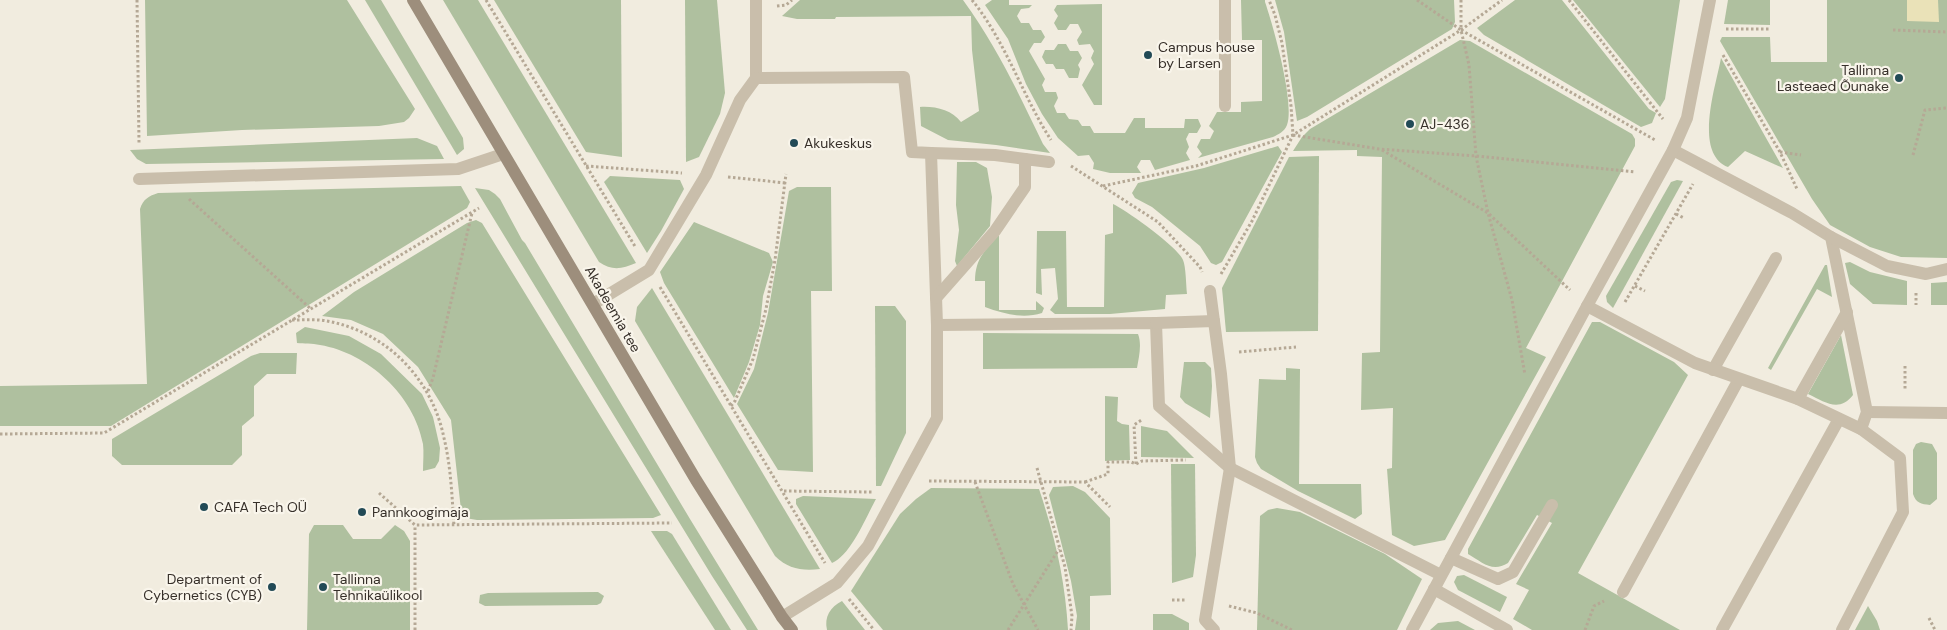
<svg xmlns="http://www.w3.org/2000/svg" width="1947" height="630" viewBox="0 0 1947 630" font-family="'DM Sans',sans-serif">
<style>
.green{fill:#afc09f}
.sand{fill:#eae2b8}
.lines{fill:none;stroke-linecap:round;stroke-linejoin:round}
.path{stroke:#b5a895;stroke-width:3;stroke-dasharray:2.5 2.5;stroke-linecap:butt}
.lane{stroke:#c9beab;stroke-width:12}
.street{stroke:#c9beab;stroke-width:12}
.secondary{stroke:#9d8e7c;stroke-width:12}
.poi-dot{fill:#224a56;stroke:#f9f5eb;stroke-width:2}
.labels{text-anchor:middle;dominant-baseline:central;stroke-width:4.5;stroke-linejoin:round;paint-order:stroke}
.poi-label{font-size:14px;fill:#37302a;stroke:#f9f5eb;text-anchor:start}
.street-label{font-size:14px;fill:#37302a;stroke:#f9f5eb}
</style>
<rect width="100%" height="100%" fill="#f1ecdf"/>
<g class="green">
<polygon points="145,0 347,0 415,109 409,118 404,122 379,126 242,130 147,136"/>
<polygon points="365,0 381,0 463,138 464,149 457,155"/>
<path d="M443 0H478L636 263C622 269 612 271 599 262Z"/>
<polygon points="494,0 621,0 622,157 586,152"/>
<polygon points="685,0 717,0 725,93 720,114 699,157 686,162"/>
<path d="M800 0H963C997 47 1018 92 1043 144L1050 153 996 145 948 140 921 126 920 107C935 106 952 110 961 122L979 111 972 50 971 16 836 17 835 19H797L782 16Z"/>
<polygon points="992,0 1009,0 1009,5 1032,5 1029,8 1021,9 1017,16 1021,23 1029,23 1033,30 1041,30 1045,37 1041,43 1034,43 1029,51 1045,79 1042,85 1045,92 1056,92 1058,98 1054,106 1057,113 1065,113 1069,119 1078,120 1082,126 1090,126 1094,133 1125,133 1134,118 1145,118 1145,128 1184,128 1185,119 1198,119 1201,126 1197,133 1189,133 1186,139 1189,147 1186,153 1190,160 1155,170 1150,160 1141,160 1137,167 1141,173 1110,173 1093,169 1094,163 1089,155 1078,156 1058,138 1042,114 1026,84 1008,39 985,5"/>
<path d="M1241 0H1265V2C1273 25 1295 103 1287 125 1284 132 1279 134 1273 137L1198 158 1202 154 1197 147 1201 139H1210L1214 131 1209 126 1217 112H1241V102L1262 101V40H1242Z"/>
<polygon points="1275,0 1454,0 1455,22 1452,29 1307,117 1297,121 1284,32"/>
<polygon points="1515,0 1562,0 1649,109 1656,113 1652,123 1641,127 1484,35 1477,28"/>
<polygon points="1573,0 1680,0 1665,99 1660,107"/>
<polygon points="1728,0 1770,0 1770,25 1724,24"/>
<polygon points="1827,0 1947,0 1947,258 1901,257 1870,247 1830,225 1812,199 1720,41 1722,37 1770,37 1771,62 1827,62"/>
<polygon points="1102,4 1102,105 1094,105 1082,85 1094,64 1091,58 1094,51 1090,44 1079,45 1077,40 1082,32 1078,24 1070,24 1066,30 1058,30 1054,23 1058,16 1054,10 1057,5"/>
<polygon points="1460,40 1470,41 1632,134 1635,139 1635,146 1526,348 1546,357 1445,540 1414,546 1392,535 1387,469 1392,468 1393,408 1361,410 1362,353 1380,352 1382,157 1357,156 1357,150 1293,151 1302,137 1310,129"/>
<polygon points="1058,44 1066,44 1070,51 1078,51 1082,58 1078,65 1080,69 1078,78 1069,78 1064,69 1056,69 1053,64 1046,64 1042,57 1045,50 1054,50"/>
<path d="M1721 58 1783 168 1745 151 1728 167C1693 153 1716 86 1721 58Z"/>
<polygon points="417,138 437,146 444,159 146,164 137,159 130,150"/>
<polygon points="1278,146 1282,152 1222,262 1216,265 1211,263 1200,246 1152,207 1135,198 1132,193 1138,183 1204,168"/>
<polygon points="1319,156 1318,331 1226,332 1222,288 1289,157"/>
<polygon points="957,162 976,162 987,168 992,197 990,226 957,266 955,261 959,230 956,205"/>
<polygon points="610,176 680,180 684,189 661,231 647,253 604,182"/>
<polygon points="1677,180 1683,181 1613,308 1607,302 1606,296 1671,182"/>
<path d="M461 186 470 202 467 208 111 426H0V386L147 384 140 209C143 199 149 196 158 193Z"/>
<polygon points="797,187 831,187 832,291 811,291 813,472 778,470 737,404 754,369 768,313 789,191"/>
<polygon points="475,188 489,190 495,194 500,199 522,240 525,243 690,519 758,630 747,630 712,576"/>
<path d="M1113 204C1126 210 1178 247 1183 260 1186 267 1186 285 1187 294L1166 295 1165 309 1110 314H1055L1050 310 1058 299 1055 268 1041 269 1042 295 1036 293 1037 231H1066L1067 307H1104L1105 235 1113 233Z"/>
<polygon points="476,220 482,223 661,515 653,518 477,520 465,518 461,510 451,420 418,367 383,334 351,320 322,316 354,292 467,223"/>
<polygon points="694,222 769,253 773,262 763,296 760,325 749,362 734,398 664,283 660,272"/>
<path d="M999 235V310H1036V301L1044 308 1042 313C1023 319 1004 314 985 307V281H975C975 259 985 250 999 235Z"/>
<polygon points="1850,262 1870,272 1907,281 1907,305 1873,304 1850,284 1845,263"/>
<polygon points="1825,265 1827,265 1832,297 1817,289 1771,370 1768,368"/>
<polygon points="1947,282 1947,305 1931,305 1931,283"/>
<path d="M652 288 820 569C802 571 788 569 775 556L635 321 637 307Z"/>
<polygon points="875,306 895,306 906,321 906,433 881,486 876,486"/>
<path d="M1592 322H1600L1674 362 1688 375 1578 573 1680 630H1532L1513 619 1529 590 1516 584 1552 523 1537 515 1508 563C1492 573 1482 562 1468 554V549Z"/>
<path d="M305 327 349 336 381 354 422 394 433 417 440 448 439 461 435 468 423 471C423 462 424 452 423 444 414 395 368 353 320 345 312 343 304 344 297 343L296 333Z"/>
<path d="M983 333 1138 334C1142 344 1139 357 1137 368L983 369Z"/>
<path d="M1841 335 1853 395C1839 413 1825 402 1808 394Z"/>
<polygon points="260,353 297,353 296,374 267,374 254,386 254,416 242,426 242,455 232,465 122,465 112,456 112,439 251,356"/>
<polygon points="1184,362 1205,362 1211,368 1212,386 1210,418 1185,403 1180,397"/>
<polygon points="1286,368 1300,369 1299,484 1361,484 1362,514 1355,519 1298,491 1261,469 1257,463 1255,457 1259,379 1286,380"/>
<polygon points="1105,396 1118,397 1117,421 1122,424 1129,425 1130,460 1105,461"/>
<polygon points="1141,426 1167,431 1194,458 1141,457"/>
<path d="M1921 442 1932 444 1937 453V499L1930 505C1921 504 1916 503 1913 494V450L1916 444Z"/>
<polygon points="1171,464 1195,464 1196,555 1193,577 1172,583"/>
<polygon points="1073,486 1085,492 1110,518 1111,595 1090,596 1090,630 1075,630 1077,616 1071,581 1049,495 1053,487"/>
<path d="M931 488 1039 489C1055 537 1065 579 1068 630H883L851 591 900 514 916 499Z"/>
<path d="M803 496 876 499C866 517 851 555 832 563L796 504V499Z"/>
<polygon points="1277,508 1300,512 1385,554 1422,579 1397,630 1257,630 1260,516 1268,510"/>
<polygon points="314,525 343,525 353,539 381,539 395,525 404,531 410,541 410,630 307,630 309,534"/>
<polygon points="651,531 667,531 672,534 731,630 715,630"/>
<polygon points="1464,575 1507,597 1500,612 1458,590 1454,582 1457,576"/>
<polygon points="598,592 604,596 601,603 597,605 485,606 479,603 480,595 488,593"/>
<path d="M842 601 865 630H827C824 617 830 607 842 601Z"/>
<polygon points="1868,606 1877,621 1880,630 1855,630"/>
<polygon points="1153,614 1172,614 1189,623 1189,630 1153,630"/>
<polygon points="1458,621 1475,630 1430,630 1438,623"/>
</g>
<polygon class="sand" points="1907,0 1938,0 1939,22 1907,21"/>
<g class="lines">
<g class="path">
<polyline points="137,0 139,143"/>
<polyline points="486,0 636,248"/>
<path d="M972 0C1006 42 1022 95 1051 140"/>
<polyline points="1417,0 1461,30 1469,65 1476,156 1488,213 1512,300 1525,375"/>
<polyline points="1461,0 1461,30 1655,140"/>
<polyline points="1569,0 1663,119"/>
<polyline points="777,6 786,5 792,0"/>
<polyline points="1726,29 1770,29"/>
<polyline points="1893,30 1947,32"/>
<polyline points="1723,55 1780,152 1797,189"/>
<polyline points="1293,135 1379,149 1476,156 1635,172"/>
<polyline points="1382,150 1488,213 1570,290"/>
<polyline points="1780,152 1801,155"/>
<polyline points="1913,155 1925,110 1947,108"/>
<polyline points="586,166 682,173"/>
<polyline points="1071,166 1158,222 1200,267 1202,272"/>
<polyline points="728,177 786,183"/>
<polyline points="1103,186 1196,166 1293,135 1461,30 1502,0"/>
<polyline points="189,199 311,309"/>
<polyline points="1676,214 1684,218"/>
<polyline points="1221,274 1252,221 1293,135 1291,106 1282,43 1275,15 1269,0"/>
<polyline points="1635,286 1645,291"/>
<polyline points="660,287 825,563"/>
<polyline points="1916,293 1916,305"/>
<polyline points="1625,302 1693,184"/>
<path d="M292 320C304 320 316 319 327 321 387 332 432 379 444 438 451 467 452 497 454 526"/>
<polyline points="1239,352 1296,347"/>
<polyline points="1905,366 1905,390"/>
<polyline points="428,391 433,378 472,213"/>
<polyline points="731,406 735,401 753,359 766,309 775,260 786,174"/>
<polyline points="0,434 104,433 479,208"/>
<polyline points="1136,464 1134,425 1143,419"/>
<polyline points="1037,468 1065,567 1072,616 1071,630"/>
<polyline points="929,481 1085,482 1110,507"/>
<polyline points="975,482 1013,584 1038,630"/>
<polyline points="1085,482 1108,474 1108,462 1131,462 1136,464 1142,461 1186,460"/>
<polyline points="784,491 872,492"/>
<polyline points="379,493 415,525 672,523"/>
<polyline points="849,599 874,630"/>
<polyline points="1172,600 1186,600"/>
<polyline points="1229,606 1257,613 1292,630"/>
<polyline points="1929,618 1935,630"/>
<polyline points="415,630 415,525"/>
<polyline points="1008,630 1059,549"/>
<polyline points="1585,630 1594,606 1604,601"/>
</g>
<g class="lane">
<polyline points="139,179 458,169 503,154"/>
<polyline points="1713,370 1776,258"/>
<polyline points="1867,412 1947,413"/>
<polyline points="1451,558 1498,579 1513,572 1552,505"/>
<polyline points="1623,592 1739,379"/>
<polyline points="1722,630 1839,419"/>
</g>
<g class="street">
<polyline points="756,0 756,78 904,77 912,152 931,153 937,325 1156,323 1159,406 1230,468 1441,575"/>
<polyline points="1225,0 1225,106"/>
<polyline points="1673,150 1792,213 1831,237 1867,412 1861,429"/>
<polyline points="931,153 995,155 1025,159"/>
<polyline points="1831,237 1887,266 1926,274 1947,269"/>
<polyline points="1210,291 1221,374 1230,468 1205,620 1214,630"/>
<polyline points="936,298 995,231 1025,187 1025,159 1049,162"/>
<polyline points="593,304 649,270 706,175 740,100 756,78"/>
<polyline points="1587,306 1695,363 1798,399 1861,429 1900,458 1903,512 1842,630"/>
<polyline points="1156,323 1214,321"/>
<polyline points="1798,399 1847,312"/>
<polyline points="1434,589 1507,630"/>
<polyline points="782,617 837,583 868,546 937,418 937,325"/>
<polyline points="1412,630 1587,306 1673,150 1687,118 1710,0"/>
</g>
<polyline class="secondary" points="413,0 696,480 782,617 792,630"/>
</g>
<g class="poi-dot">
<circle cx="1148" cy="55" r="5"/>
<circle cx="1899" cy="78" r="5"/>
<circle cx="1410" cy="124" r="5"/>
<circle cx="794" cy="143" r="5"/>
<circle cx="204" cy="507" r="5"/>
<circle cx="362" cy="512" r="5"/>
<circle cx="272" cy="587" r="5"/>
<circle cx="323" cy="587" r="5"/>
</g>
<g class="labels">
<g class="poi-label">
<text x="1158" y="47">Campus house<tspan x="1158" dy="16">by Larsen</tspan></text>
<text x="1889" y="70" text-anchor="end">Tallinna<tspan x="1889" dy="16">Lasteaed Õunake</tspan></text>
<text x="1420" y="124">AJ-436</text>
<text x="804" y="143">Akukeskus</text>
<text x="214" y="507">CAFA Tech OÜ</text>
<text x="372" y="512">Pannkoogimaja</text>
<text x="262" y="579" text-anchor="end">Department of<tspan x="262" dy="16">Cybernetics (CYB)</tspan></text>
<text x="333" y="579">Tallinna<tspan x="333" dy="16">Tehnikaülikool</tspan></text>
</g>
<g class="street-label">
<text transform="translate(613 309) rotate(60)">Akadeemia tee</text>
</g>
</g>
</svg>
